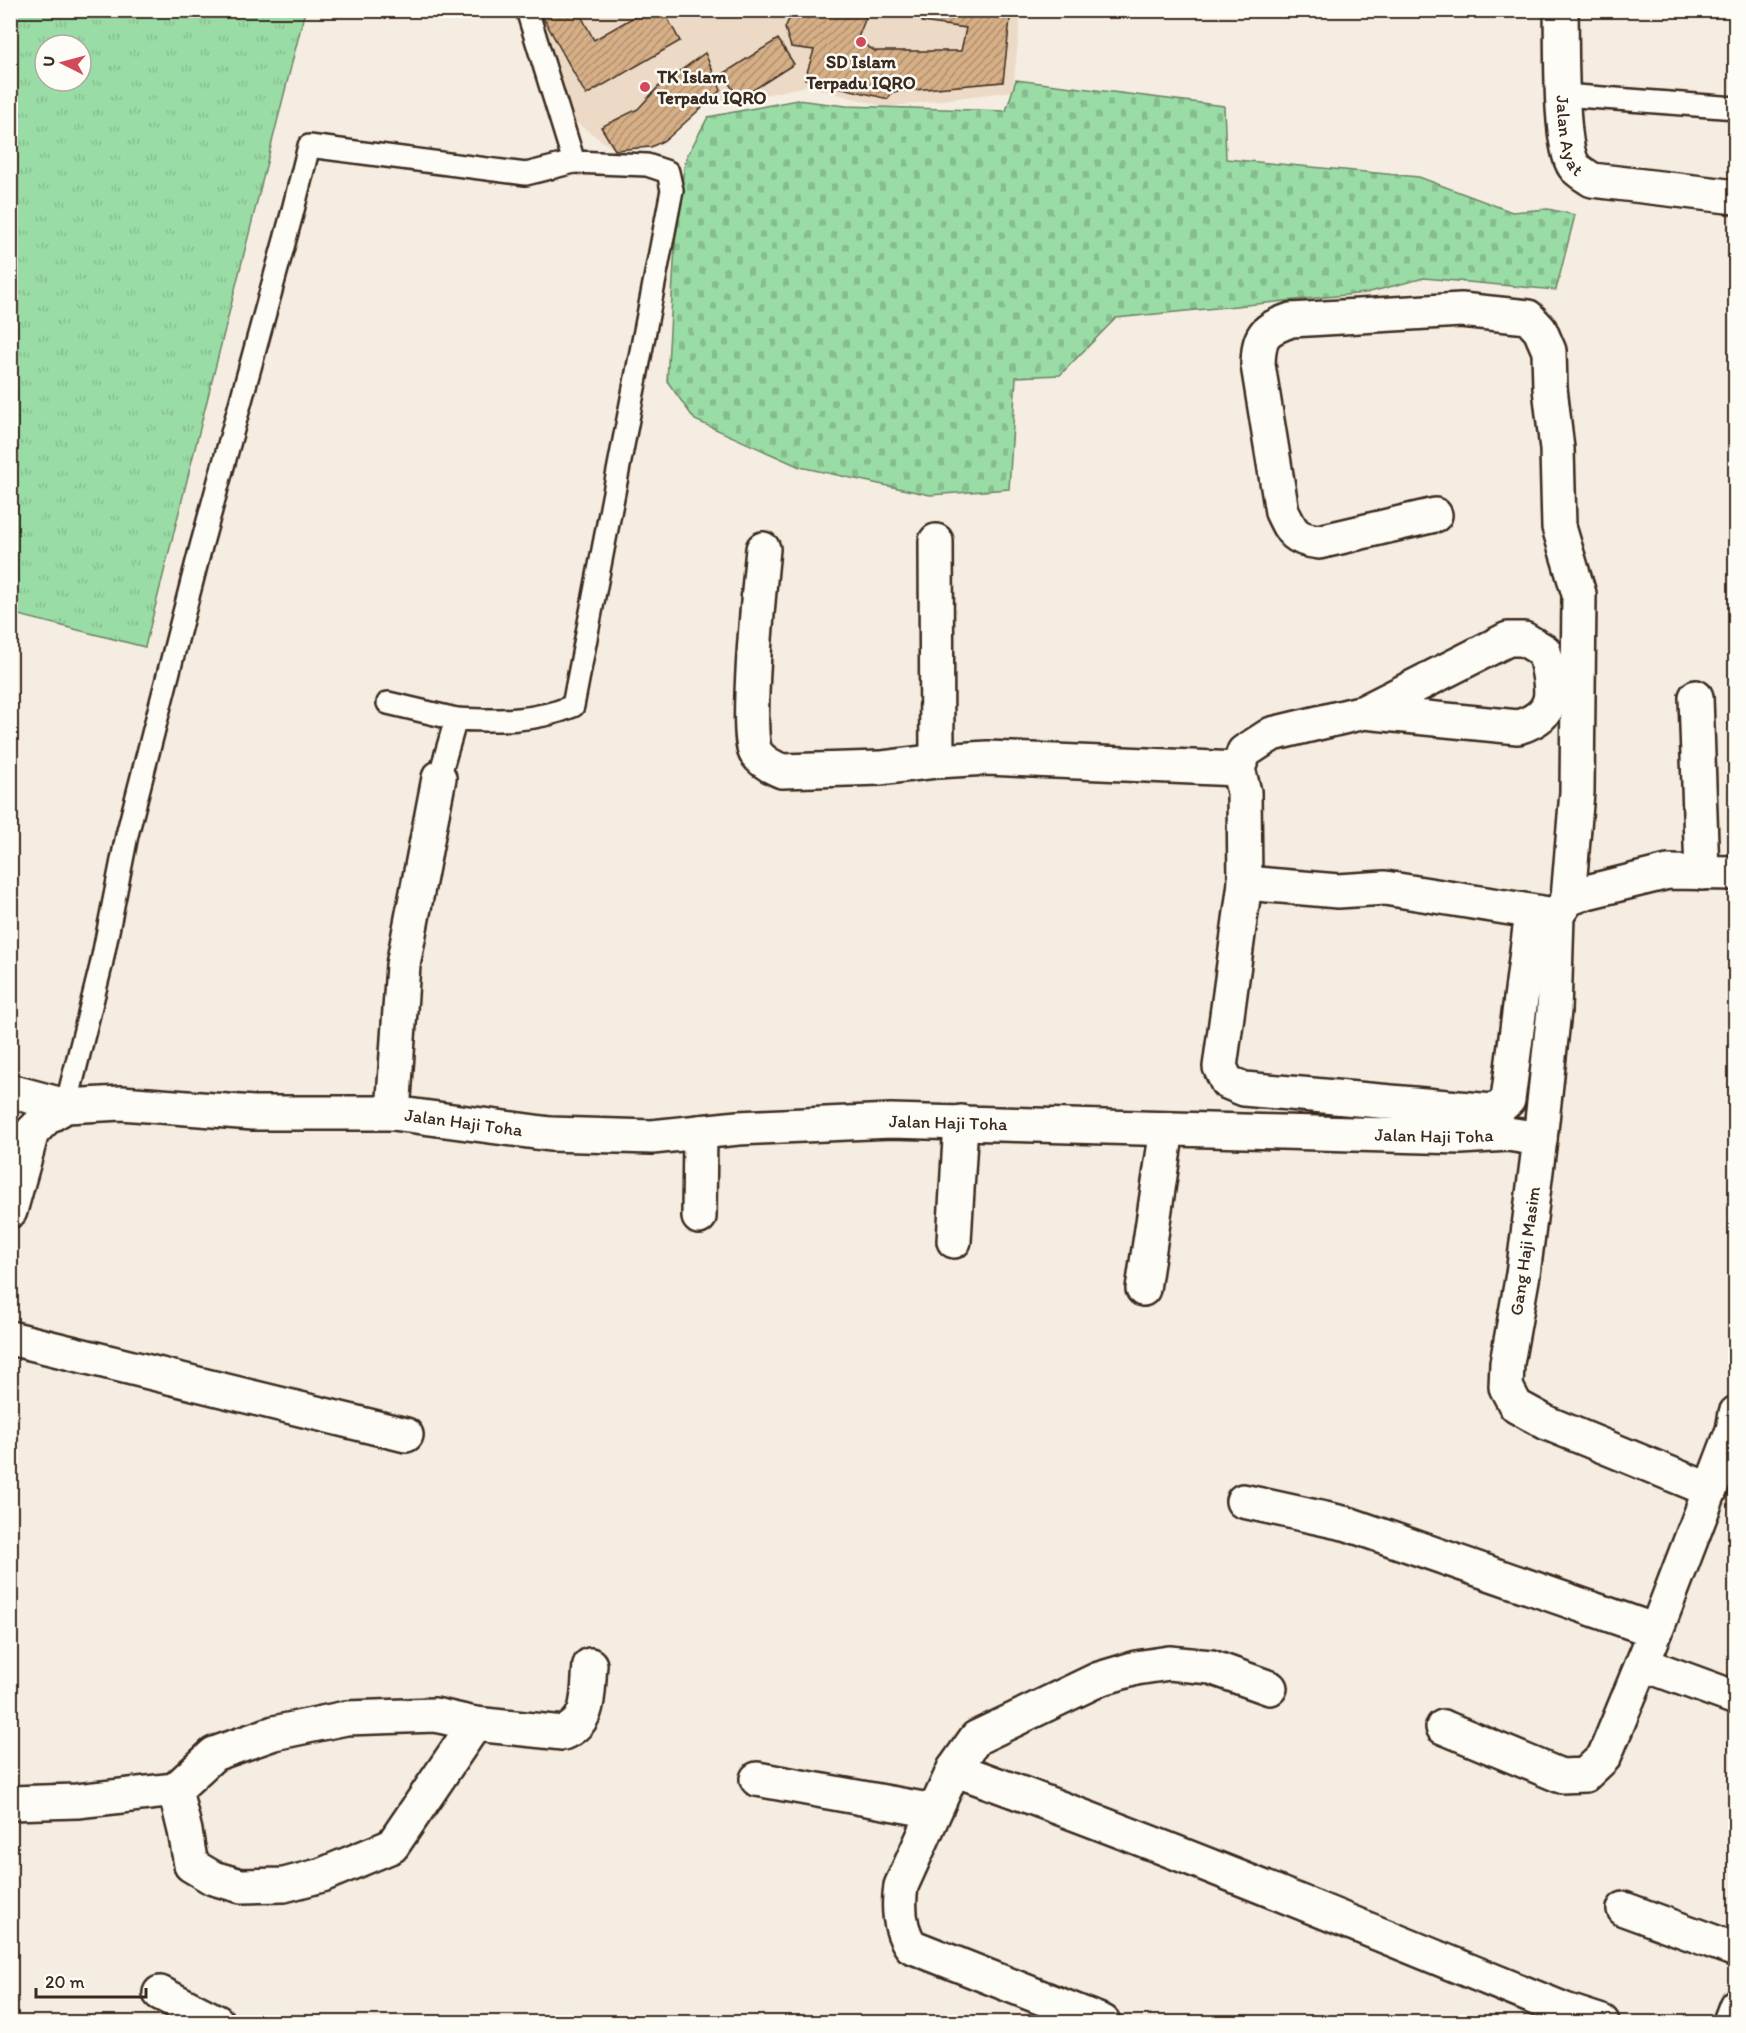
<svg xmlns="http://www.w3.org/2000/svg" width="1746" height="2033" viewBox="0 0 1746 2033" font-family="Itim,sans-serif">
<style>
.built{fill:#ecdac6}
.grass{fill:url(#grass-tufts);stroke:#6a8362;stroke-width:1.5;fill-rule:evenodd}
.cemetery{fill:url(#cemetery-stones);stroke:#6a8362;stroke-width:1.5}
.building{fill:url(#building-hatch);stroke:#3b2a1e;stroke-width:1.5}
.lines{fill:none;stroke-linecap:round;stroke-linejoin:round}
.service-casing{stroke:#3b2a1e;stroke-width:26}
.minor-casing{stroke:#3b2a1e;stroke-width:38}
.tertiary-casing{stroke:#3b2a1e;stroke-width:38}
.service{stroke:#fdfcf7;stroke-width:21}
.minor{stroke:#fdfcf7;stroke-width:33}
.tertiary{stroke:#fdfcf7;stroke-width:33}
.poi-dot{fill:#d1495b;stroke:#fdfcf7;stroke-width:2}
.labels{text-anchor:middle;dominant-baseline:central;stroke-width:5;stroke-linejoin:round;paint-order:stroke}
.poi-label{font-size:18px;font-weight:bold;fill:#3b2a1e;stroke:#fdfcf7}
.street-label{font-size:18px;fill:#3b2a1e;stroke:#fdfcf7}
</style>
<defs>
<pattern id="grass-tufts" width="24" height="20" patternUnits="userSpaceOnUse" patternTransform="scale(1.5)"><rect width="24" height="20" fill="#9adca6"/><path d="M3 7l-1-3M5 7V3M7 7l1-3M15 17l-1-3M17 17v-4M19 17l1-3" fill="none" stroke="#86bd8e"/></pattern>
<pattern id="cemetery-stones" width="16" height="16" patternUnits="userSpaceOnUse" patternTransform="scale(1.5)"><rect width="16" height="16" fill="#9adca6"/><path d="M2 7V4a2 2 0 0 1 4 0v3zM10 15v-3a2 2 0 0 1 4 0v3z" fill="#86bd8e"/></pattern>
<pattern id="building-hatch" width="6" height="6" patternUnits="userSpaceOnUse" patternTransform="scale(1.5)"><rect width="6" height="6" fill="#d6af87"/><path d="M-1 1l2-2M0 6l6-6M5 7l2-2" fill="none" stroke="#af8f6e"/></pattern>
</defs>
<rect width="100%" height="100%" fill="#f5ede1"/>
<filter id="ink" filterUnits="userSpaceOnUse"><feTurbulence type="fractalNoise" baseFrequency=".0167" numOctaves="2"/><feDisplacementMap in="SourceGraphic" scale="12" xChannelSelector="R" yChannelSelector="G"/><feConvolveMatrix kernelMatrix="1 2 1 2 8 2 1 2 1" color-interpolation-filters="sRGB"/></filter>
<g filter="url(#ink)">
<polygon class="built" points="529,11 1021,11 1013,91 887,107 806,86 703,108 667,139 651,147 615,150 571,119"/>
<path class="grass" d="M10 11H305L145 647 11 613ZM45 45H81V81H45Z"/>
<polygon class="cemetery" points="1016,80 1224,106 1226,159 1419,177 1512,212 1548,209 1575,215 1556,290 1424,278 1366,293 1116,318 1060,375 1016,377 1009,489 930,495 800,467 695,420 667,381 677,213 686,158 708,117 797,100 846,106 1006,111"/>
<g class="building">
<polygon points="539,10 578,10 594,40 646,10 663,10 680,41 586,95"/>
<polygon points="793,10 869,10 857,40 875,51 961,51 966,28 922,22 924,10 1011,10 1003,82 892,92 888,99 805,79 814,50 791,47 785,28"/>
<polygon points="778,39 794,64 739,99 723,74"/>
<polygon points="705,53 721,90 667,139 651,147 615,150 601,127 638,109 658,87"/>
</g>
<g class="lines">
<g class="service-casing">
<g id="service">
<polyline points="1563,95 1736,108"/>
<polyline points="388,703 456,719"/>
<path d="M439 778 456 719C497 721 535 722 573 706L672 190 668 172 647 165 574 162 527 10"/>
<polyline points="66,1106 101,966 127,835 199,554 292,214 309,146 526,174 574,162"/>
</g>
</g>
<g class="minor-casing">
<g id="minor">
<path id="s1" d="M1561 10C1562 41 1559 145 1574 166 1578 172 1587 176 1592 180L1736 197"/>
<path d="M1435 515 1319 542C1295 539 1292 533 1282 512L1258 365C1259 335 1263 330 1291 320L1461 310 1528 317 1540 330 1549 351 1550 388 1557 449 1559 527 1579 594 1577 792 1568 899"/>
<polyline points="936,541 937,761"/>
<path d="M763 549C760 579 744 737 756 753 762 762 772 767 782 771L881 768 937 761 988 758 1238 769"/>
<polyline points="1696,697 1702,873"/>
<path d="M1364 712 1518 727C1562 714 1552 686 1544 651L1524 639H1508L1364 712 1272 734 1244 752 1238 769 1244 792 1245 883 1220 1067 1227 1082 1244 1089 1492 1111 1499 1108 1508 1100 1532 912"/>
<polyline points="1245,883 1338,891 1385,888 1555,915"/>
<polyline points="10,1091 66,1106"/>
<polyline points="393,1113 403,965 439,778"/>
<polyline points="1540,1139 1523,1274 1507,1363 1506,1387 1516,1406 1547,1423 1710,1490"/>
<polyline points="699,1217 700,1132"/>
<polyline points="954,1241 961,1122"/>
<polyline points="1143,1289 1167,1129"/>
<polyline points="10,1338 406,1435"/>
<polyline points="1243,1501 1348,1524 1656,1631"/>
<polyline points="1643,1664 1736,1698"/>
<polyline points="1443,1727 1561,1776 1585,1775 1604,1757 1659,1623 1710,1490 1733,1430 1736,1413"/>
<path d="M954 1769C1160 1843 1362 1927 1565 2010L1602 2022"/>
<polyline points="757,1779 934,1811"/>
<polyline points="175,1790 185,1831 191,1865 213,1878 241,1886 284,1885 322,1875 392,1846 475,1724"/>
<path d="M10 1803 77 1801 175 1790 214 1754 274 1733 346 1718 435 1715 475 1724 563 1733C592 1721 587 1693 590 1665"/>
<polyline points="1624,1909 1736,1950"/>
<polyline points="160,1993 217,2022"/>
<path d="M1103 2022 911 1946C899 1929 898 1907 901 1886L954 1769 976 1738 1099 1679 1136 1668 1169 1663 1211 1667 1270 1688"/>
<polyline points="1730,2022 1736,2006"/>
</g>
</g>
<g class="tertiary-casing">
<g id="tertiary">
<path id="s2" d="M10 1211 32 1132 47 1117 66 1106 121 1103 253 1113H393L550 1134 652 1137 738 1128 891 1121 1461 1137 1508 1134 1540 1139 1554 1011 1557 915 1568 899 1587 892 1668 872 1736 873"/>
</g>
</g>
<use href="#service" class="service"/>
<use href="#minor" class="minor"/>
<use href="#tertiary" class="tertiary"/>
</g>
</g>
<g class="poi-dot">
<circle cx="861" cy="42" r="6"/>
<circle cx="645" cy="87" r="6"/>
</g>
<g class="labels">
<g class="poi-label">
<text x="861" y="62">SD Islam<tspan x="861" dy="21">Terpadu IQRO</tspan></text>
<text x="657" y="77" text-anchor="start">TK Islam<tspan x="657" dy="21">Terpadu IQRO</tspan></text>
</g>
<g class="street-label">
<text stroke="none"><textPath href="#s1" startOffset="126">Jalan Ayat</textPath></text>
<text stroke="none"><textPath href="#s2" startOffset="524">Jalan Haji Toha</textPath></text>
<text stroke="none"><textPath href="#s2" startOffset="1010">Jalan Haji Toha</textPath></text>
<text stroke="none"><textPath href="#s2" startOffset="1496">Jalan Haji Toha</textPath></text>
<text transform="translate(1525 1251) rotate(-82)">Gang Haji Masim</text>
</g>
</g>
<rect width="1746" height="2033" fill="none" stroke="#fdfcf7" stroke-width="36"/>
<rect x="18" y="18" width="1710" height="1997" fill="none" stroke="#3b2a1e" stroke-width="2" filter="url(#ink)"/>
<g transform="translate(63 63) rotate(276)"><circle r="28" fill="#fdfcf7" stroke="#afa8a0" stroke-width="1.5"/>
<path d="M0-4.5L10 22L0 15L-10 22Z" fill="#d1495b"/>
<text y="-9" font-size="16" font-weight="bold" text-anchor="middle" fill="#3b2a1e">U</text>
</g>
<path d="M36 1988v9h110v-9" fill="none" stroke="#3b2a1e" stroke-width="3"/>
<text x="45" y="1988" font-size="18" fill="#3b2a1e" stroke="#fdfcf7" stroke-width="4.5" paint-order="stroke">20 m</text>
</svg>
